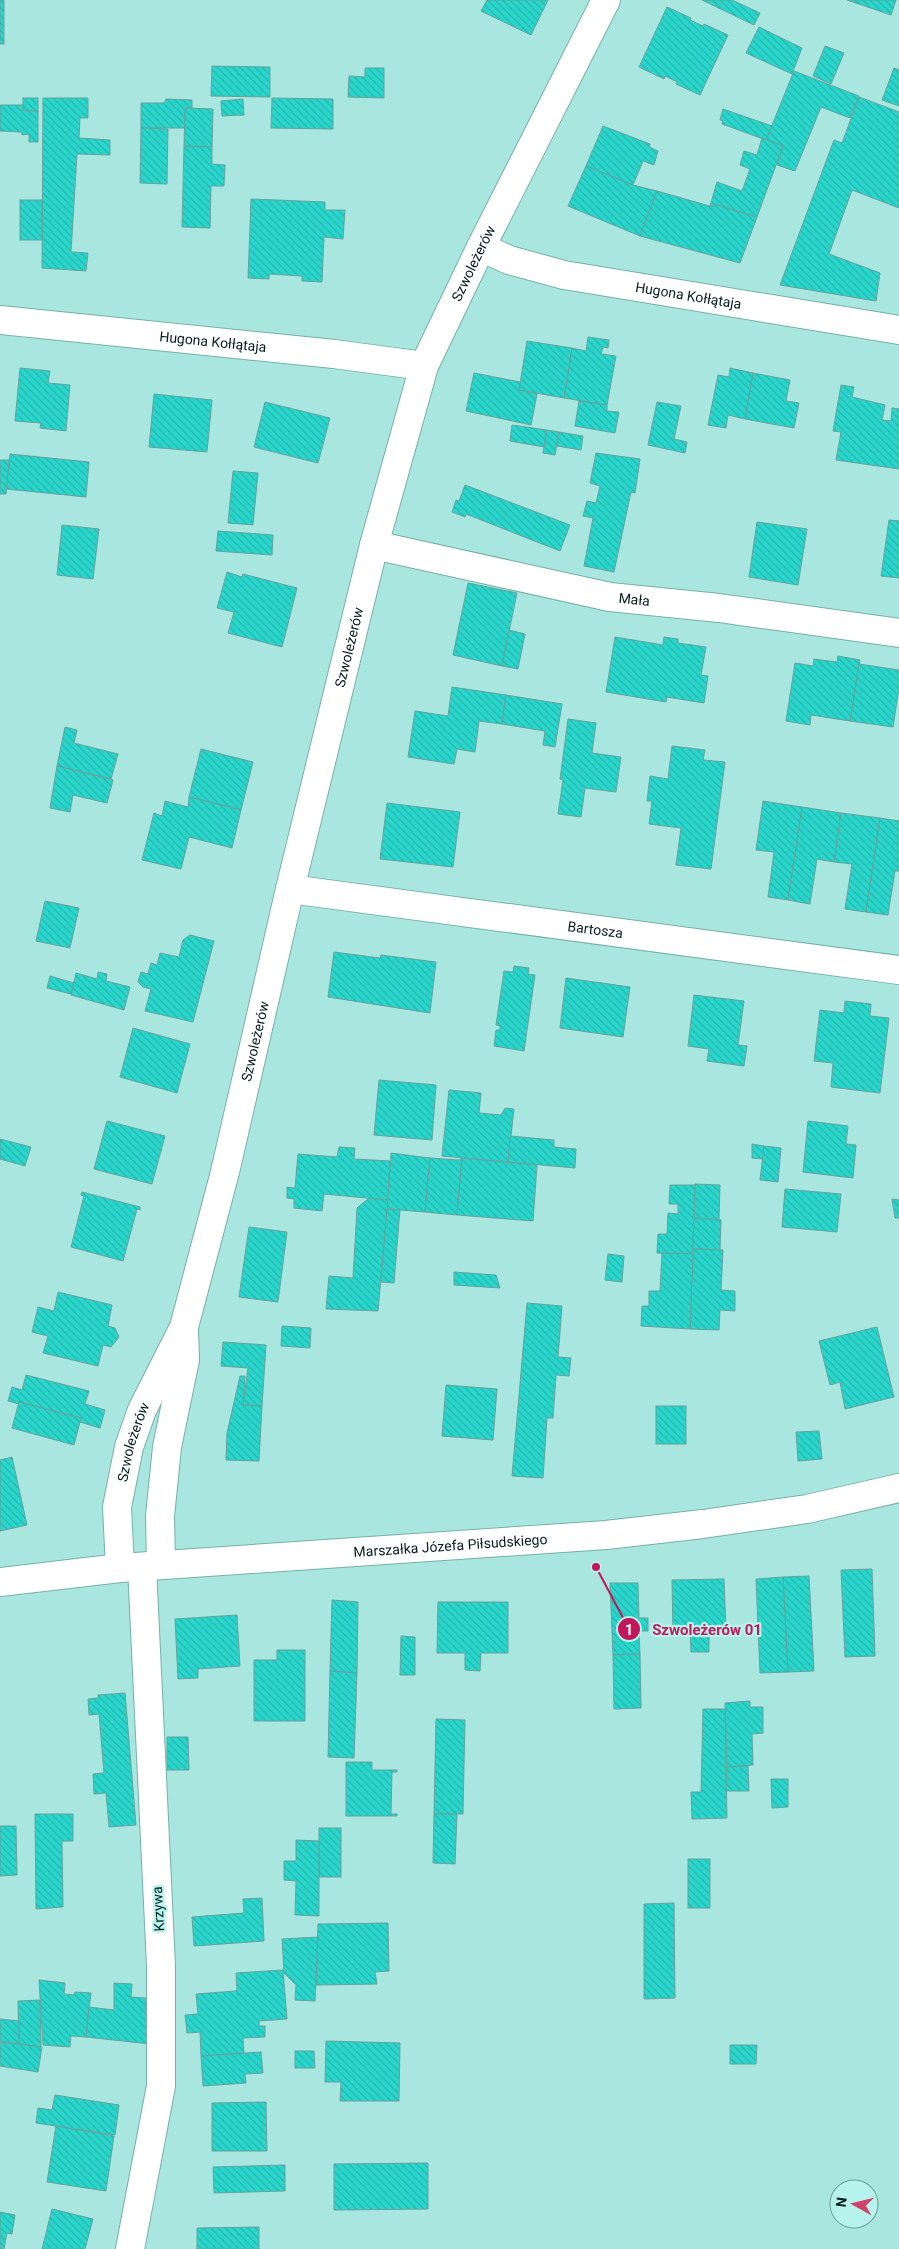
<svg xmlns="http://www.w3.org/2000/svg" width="899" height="2249" viewBox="0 0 899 2249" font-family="Roboto,sans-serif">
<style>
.building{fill:url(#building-back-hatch);stroke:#67a29c}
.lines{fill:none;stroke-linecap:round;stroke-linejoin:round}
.street-casing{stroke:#75b1ab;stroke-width:30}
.secondary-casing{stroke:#75b1ab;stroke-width:30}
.street{stroke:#fff;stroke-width:28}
.secondary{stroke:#fff;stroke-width:28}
.labels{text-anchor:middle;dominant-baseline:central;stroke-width:4.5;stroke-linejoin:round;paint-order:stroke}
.street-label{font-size:14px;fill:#041d1a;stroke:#b6f3ec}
.leader{fill:none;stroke:#c2185b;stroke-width:2}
.callout-dot{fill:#c2185b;stroke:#b6f3ec;stroke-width:2}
.mark-label{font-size:15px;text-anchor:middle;font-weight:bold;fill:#fff}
.callout-label{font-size:15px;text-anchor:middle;font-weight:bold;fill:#c2185b;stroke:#b6f3ec;stroke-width:4.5;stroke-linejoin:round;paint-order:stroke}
</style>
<defs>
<pattern id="building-back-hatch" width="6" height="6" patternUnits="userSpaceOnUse" patternTransform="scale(1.25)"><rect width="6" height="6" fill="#2ad6cb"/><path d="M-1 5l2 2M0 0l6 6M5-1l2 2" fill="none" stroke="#24b7ae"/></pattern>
</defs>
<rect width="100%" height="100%" fill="#a9e6df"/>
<g class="building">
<rect x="0" y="0" width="4" height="44"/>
<polygon points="487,0 548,0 531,35 481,11"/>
<polygon points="702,0 732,0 760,13 754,25"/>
<polygon points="847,0 896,0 891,15"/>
<polygon points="667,7 691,18 690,20 703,26 704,24 728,35 700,95 676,84 677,82 665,76 664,79 639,67"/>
<polygon points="759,27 802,48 792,74 746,53"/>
<polygon points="825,46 844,53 831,84 813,76"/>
<polygon points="212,66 270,67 270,97 211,96"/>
<polygon points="365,68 384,68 384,98 348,97 349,76 365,77"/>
<polygon points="894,68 899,70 899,106 882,100"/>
<polygon points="794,71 859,96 850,118 821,107 795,171 777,165 783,146 766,140"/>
<polygon points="859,97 899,112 899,208 852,190 829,254 880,273 876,301 780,285 834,140 842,143"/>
<rect x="23" y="98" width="15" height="13"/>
<polygon points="43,98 88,98 88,118 80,118 79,138 110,140 110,155 77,154 71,252 88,253 86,271 42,268"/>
<polygon points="272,98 333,99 333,129 271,128"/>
<polygon points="166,99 192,100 192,108 185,108 185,128 141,128 141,103 164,103"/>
<polygon points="243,99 244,115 222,116 221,101"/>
<polygon points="0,105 23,105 23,111 38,111 38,142 29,142 29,134 22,135 22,132 0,131"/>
<polygon points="185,108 213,109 212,147 184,146"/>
<polygon points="723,109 772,126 766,140 722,124 723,121 720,120"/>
<polygon points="603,126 650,144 649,147 658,151 654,165 643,161 633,185 586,166"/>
<polygon points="141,128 168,129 167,184 140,183"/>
<polygon points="762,138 783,146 757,217 714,204 713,207 710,206 717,182 742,191 750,169 740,165 744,151 757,155"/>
<polygon points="184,146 212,147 212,164 225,165 224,186 211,186 210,228 182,227"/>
<polygon points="586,166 633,185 657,191 640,236 568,206"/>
<polygon points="657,191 713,207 714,204 757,217 740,263 640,236"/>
<polygon points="251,199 325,202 325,210 345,210 343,239 324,237 322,282 302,281 302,276 269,274 269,279 248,278"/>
<rect x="20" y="200" width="22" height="40"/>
<polygon points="588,337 609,340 608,348 603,347 601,354 616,356 607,405 564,398 572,348 586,351"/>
<polygon points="527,341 572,348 564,398 519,390"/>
<polygon points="20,368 50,371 48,383 70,385 66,431 40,428 41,423 15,421"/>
<polygon points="730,368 753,373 745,419 728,415 726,428 708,425 718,375 729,377"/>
<polygon points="474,373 520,382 519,390 537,394 531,425 466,411"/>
<polygon points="753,373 790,380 786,401 799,403 794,428 745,419"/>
<polygon points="841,385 854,387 852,397 885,405 882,420 891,421 892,408 899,409 899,469 836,460 841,432 833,431"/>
<polygon points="154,394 212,400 207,452 149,447"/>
<polygon points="579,401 607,405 607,411 619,412 615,433 575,426"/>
<polygon points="265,402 330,418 318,463 254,447"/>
<polygon points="657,402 681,406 674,439 687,442 685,453 648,445"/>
<polygon points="512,425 547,430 544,447 510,441"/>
<polygon points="547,430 559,432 555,455 543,453"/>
<polygon points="559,432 583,436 581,450 557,446"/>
<polygon points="596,453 640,459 635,493 631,492 614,572 584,566 593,518 583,516 587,501 596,503 600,486 590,483"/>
<polygon points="10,454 89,462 86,497 6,489"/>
<polygon points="0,460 9,460 6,494 0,494"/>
<polygon points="233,471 258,473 253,525 228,523"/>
<polygon points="465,485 570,525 560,551 466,514 465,517 452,512 456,500 459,501"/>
<polygon points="889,520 899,521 899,578 881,576"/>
<polygon points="757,522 807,529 798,585 749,577"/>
<polygon points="62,525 99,529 93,579 57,575"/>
<polygon points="218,531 273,535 272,555 216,551"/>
<polygon points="227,572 242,577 243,574 297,588 282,647 228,633 234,612 217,608"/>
<polygon points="468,583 517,593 502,666 453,655"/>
<polygon points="509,630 525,634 518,669 502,666"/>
<polygon points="615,637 663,645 664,637 678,639 678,643 706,647 701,675 708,676 704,703 667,697 666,702 606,692"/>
<polygon points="838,656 860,660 850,721 811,715 810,725 786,721 795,663 813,666 814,659 837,662"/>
<polygon points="859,664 899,670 899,688 893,727 850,721"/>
<polygon points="452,687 506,695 502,724 479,721 475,752 457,749 454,764 408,757 415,711 448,716"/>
<polygon points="506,695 562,704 555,747 543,745 545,731 502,724"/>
<polygon points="568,719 596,723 592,753 621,757 616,792 585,788 581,817 558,814 563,780 560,779"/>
<polygon points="65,727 77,730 74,743 118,754 111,779 57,766"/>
<polygon points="672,746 705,750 703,760 725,762 711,869 676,865 681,828 649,824 652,801 647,801 650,776 668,779"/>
<polygon points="201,749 253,762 241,810 189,797"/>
<polygon points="57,766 113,780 107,803 73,795 70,812 50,808"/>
<polygon points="189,797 241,810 232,848 189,837 181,869 142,860 154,813 162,816 165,801 188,807"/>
<polygon points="763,801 802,807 788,900 768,897 774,852 756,850"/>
<polygon points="387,803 460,812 453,867 380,859"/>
<polygon points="802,807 841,813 834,862 817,859 810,904 788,900"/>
<polygon points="841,813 880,818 866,912 845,909 852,864 834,862"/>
<polygon points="880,818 899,821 899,871 895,871 888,915 866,912"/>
<polygon points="45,901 79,908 70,948 36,941"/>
<polygon points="190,935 214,941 193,1022 145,1011 151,989 143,987 138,982 141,972 148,974 151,963 157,965 160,953 179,957 183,940"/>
<polygon points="334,952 380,958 381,955 436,962 430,1013 328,997"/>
<polygon points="514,966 529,968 528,974 535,975 524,1051 494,1046 496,1030 500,1030 500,1026 496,1025 504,971 513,972"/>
<polygon points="98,972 107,974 106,981 130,987 124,1010 71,995 76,973 97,979"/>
<polygon points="50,976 74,983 71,994 47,988"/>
<polygon points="566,978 630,987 623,1037 560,1028"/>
<polygon points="694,995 744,1001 738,1045 747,1046 744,1066 707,1061 709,1049 688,1046"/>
<polygon points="845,1001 871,1004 870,1016 889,1018 880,1093 831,1087 833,1063 814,1061 820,1010 844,1013"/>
<polygon points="133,1028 190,1044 177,1093 120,1077"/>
<polygon points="379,1080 436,1085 432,1140 374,1135"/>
<polygon points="449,1090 481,1093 479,1113 501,1115 505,1108 514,1109 508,1162 442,1156"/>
<polygon points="107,1121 165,1136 152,1184 94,1169"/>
<polygon points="808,1121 848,1126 846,1144 856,1145 853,1178 803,1172"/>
<polygon points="510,1136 554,1140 554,1147 576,1149 575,1168 508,1162"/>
<polygon points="0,1139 31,1147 25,1166 0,1159"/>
<polygon points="752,1144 764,1146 763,1159 752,1158"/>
<polygon points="764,1146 781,1148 778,1182 760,1180"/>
<polygon points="339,1147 355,1148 354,1159 390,1161 388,1200 324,1194 322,1211 294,1208 294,1199 287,1198 287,1187 295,1188 298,1154 337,1157"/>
<polygon points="391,1153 430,1158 425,1212 387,1209"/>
<polygon points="430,1158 459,1160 462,1158 457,1215 425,1212"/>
<polygon points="462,1158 537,1165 533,1221 457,1215"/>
<polygon points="695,1184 720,1185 719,1220 694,1218"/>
<polygon points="670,1185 695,1185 693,1254 657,1253 658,1234 667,1234 668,1213 678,1214 678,1204 669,1204"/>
<polygon points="785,1189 841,1194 837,1232 782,1227"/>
<polygon points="82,1192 140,1207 140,1210 137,1209 123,1261 71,1247 84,1196 81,1195"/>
<polygon points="369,1198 388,1200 378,1311 326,1309 329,1276 353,1278 357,1208"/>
<polygon points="892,1199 899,1200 899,1218 895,1218"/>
<polygon points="387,1209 400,1210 394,1283 381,1282"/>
<polygon points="694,1218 721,1220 720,1250 693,1249"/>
<polygon points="249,1227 287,1232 278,1302 239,1297"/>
<polygon points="693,1249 723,1250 721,1290 735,1291 735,1311 720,1310 719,1330 690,1329"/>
<polygon points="662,1253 693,1254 690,1329 641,1326 642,1306 649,1306 649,1291 660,1291"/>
<polygon points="608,1254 624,1256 622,1282 605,1280"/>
<polygon points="454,1272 496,1275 500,1288 454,1285"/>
<polygon points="58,1292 112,1305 108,1326 115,1328 119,1337 111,1347 103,1345 98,1366 43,1353 48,1336 32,1332 38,1307 54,1311"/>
<polygon points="527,1303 562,1306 558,1357 571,1358 569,1376 556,1375 553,1418 547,1418 543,1478 512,1476"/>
<polygon points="282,1326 311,1328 310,1348 281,1346"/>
<polygon points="877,1327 894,1397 845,1409 840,1382 830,1385 819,1341"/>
<polygon points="223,1342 266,1345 262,1406 243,1405 248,1368 221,1366"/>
<polygon points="26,1375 89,1391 85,1404 105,1410 100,1428 80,1422 81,1418 19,1402 19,1404 8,1401 12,1387 22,1390"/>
<polygon points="240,1376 245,1376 243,1405 262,1406 259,1461 226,1460 227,1433"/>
<polygon points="446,1385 497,1389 493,1440 442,1436"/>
<polygon points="19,1402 81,1418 74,1445 12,1428"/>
<rect x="656" y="1406" width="30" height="38"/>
<polygon points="819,1431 822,1459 798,1461 796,1432"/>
<polygon points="12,1457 27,1525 0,1531 0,1460"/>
<polygon points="872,1569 875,1656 845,1657 841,1570"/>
<polygon points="809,1576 814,1671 788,1672 783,1577"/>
<polygon points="783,1577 788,1672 760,1673 756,1579"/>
<polygon points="724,1579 726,1631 709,1631 709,1652 691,1652 690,1632 673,1632 672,1580"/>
<polygon points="610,1583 638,1583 639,1618 648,1618 648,1631 639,1631 640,1654 613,1655"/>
<polygon points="332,1600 358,1602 357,1673 330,1671"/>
<polygon points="438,1602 508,1602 508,1653 481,1653 480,1671 465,1670 465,1653 437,1653"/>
<polygon points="237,1615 240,1666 198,1669 198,1678 178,1679 175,1619"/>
<polygon points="401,1636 415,1637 415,1675 400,1675"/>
<polygon points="277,1650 305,1650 305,1721 254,1721 254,1660 277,1660"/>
<polygon points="640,1654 641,1708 614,1709 613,1655"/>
<polygon points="330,1671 357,1673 354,1758 328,1757"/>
<polygon points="125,1693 136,1825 109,1827 106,1793 94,1794 93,1774 104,1773 99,1714 89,1715 88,1699 98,1698 98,1695"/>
<polygon points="750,1701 750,1707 763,1707 763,1733 752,1734 753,1765 727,1767 725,1703"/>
<polygon points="703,1709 725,1709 727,1818 692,1819 691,1792 701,1792"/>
<polygon points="436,1719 465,1720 463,1814 434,1814"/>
<polygon points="167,1737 188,1737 189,1770 167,1770"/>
<polygon points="346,1762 372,1762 372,1770 397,1770 397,1772 392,1772 391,1814 397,1814 397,1816 346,1816"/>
<polygon points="748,1766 749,1791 726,1791 727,1767"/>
<polygon points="771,1779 788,1779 788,1807 772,1808"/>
<polygon points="35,1814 73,1814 73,1841 62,1841 63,1907 36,1909"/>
<polygon points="434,1814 457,1814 455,1864 433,1863"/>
<polygon points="0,1826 16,1826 17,1875 0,1876"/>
<rect x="319" y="1828" width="22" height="49"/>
<polygon points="296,1840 319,1841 319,1916 295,1915 296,1881 284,1880 284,1861 296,1861"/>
<rect x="688" y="1859" width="22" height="49"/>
<polygon points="262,1898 264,1941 194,1946 192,1917 244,1913 243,1899"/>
<polygon points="674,1903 675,1998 644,1999 644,1904"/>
<polygon points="388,1923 389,1971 375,1972 377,1984 316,1985 318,1924"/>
<polygon points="318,1937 315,2001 295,2000 296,1985 284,1973 282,1939"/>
<polygon points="283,1970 287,2019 259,2021 259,2026 265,2026 265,2037 243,2038 244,2053 201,2056 200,2032 187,2033 185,2015 198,2014 196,1994 235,1991 237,1990 236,1973"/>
<polygon points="39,1980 65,1983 64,1994 74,1995 75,1992 91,1993 86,2037 71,2036 70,2047 43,2045"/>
<polygon points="114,1983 132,1984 131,1997 146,1998 145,2013 150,2013 150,2044 86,2037 89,2007 114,2010"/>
<polygon points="40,2000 41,2047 19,2044 18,2001"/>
<polygon points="0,2019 19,2021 19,2044 0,2041"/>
<polygon points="326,2041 400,2043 399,2101 340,2101 341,2082 325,2082"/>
<polygon points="0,2042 42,2047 38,2072 0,2066"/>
<polygon points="730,2045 757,2045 756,2064 730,2064"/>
<polygon points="295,2051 314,2051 315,2068 295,2068"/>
<polygon points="261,2052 263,2073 245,2074 246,2083 203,2086 201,2056"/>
<polygon points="55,2095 119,2105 115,2135 36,2123 38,2108 52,2110"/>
<polygon points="266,2102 267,2151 212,2151 212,2103"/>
<polygon points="56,2126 114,2136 106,2191 47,2182"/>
<polygon points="428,2163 428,2209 334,2210 334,2164"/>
<polygon points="285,2165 285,2191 214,2193 213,2167"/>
<polygon points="52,2209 93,2219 85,2249 42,2249"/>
<polygon points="0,2212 15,2215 12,2234 7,2233 4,2249 0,2249"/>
<polygon points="259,2227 259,2249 197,2249 197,2228"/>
</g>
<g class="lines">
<g class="street-casing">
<g id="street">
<path id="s1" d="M481 247 509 260 564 275 899 330"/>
<path id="s2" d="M0 320 334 354 424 366"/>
<path id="s3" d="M374 545 610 597 719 608 899 633"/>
<path id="s4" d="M290 889 899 970"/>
<polyline points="130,2249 161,2086 161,1966 142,1567"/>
</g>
</g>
<g class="secondary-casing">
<g id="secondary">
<polyline points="161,1565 160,1516 167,1447 185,1360 184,1331"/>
<path id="s5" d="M120 1568 117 1507 129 1447 142 1410 184 1327 225 1172 290 889 374 545 424 366 481 247 606 0"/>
<path id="s6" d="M0 1582 120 1568 606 1535 703 1524 807 1509 899 1488"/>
</g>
</g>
<use href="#street" class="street"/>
<use href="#secondary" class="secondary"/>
</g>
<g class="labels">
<g class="street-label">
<text stroke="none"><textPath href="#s5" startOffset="1359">Szwoleżerów</textPath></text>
<text stroke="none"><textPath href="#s1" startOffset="214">Hugona Kołłątaja</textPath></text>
<text stroke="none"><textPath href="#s2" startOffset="214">Hugona Kołłątaja</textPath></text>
<text stroke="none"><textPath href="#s3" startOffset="266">Mała</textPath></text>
<text stroke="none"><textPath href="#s5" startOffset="954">Szwoleżerów</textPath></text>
<text stroke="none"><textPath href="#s4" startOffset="308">Bartosza</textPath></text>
<text stroke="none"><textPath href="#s5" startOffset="549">Szwoleżerów</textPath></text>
<text stroke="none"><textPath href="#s5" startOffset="128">Szwoleżerów</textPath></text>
<text stroke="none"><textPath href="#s6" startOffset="452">Marszałka Józefa Piłsudskiego</textPath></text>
<text transform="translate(158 1909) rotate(-93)">Krzywa</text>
</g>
</g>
<path class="leader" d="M596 1567L629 1629"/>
<g class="callout-dot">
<circle cx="596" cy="1567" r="5"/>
<circle cx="629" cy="1629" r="12"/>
</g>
<g class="mark-label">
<text x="629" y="1635">1</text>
</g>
<g class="callout-label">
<text x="707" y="1635">Szwoleżerów 01</text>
</g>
<g transform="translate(854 2204) rotate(278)"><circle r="24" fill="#b6f3ec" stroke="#6f9d98"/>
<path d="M0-4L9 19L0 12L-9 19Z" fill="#d04269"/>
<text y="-8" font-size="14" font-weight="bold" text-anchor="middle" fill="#041d1a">N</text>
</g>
</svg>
